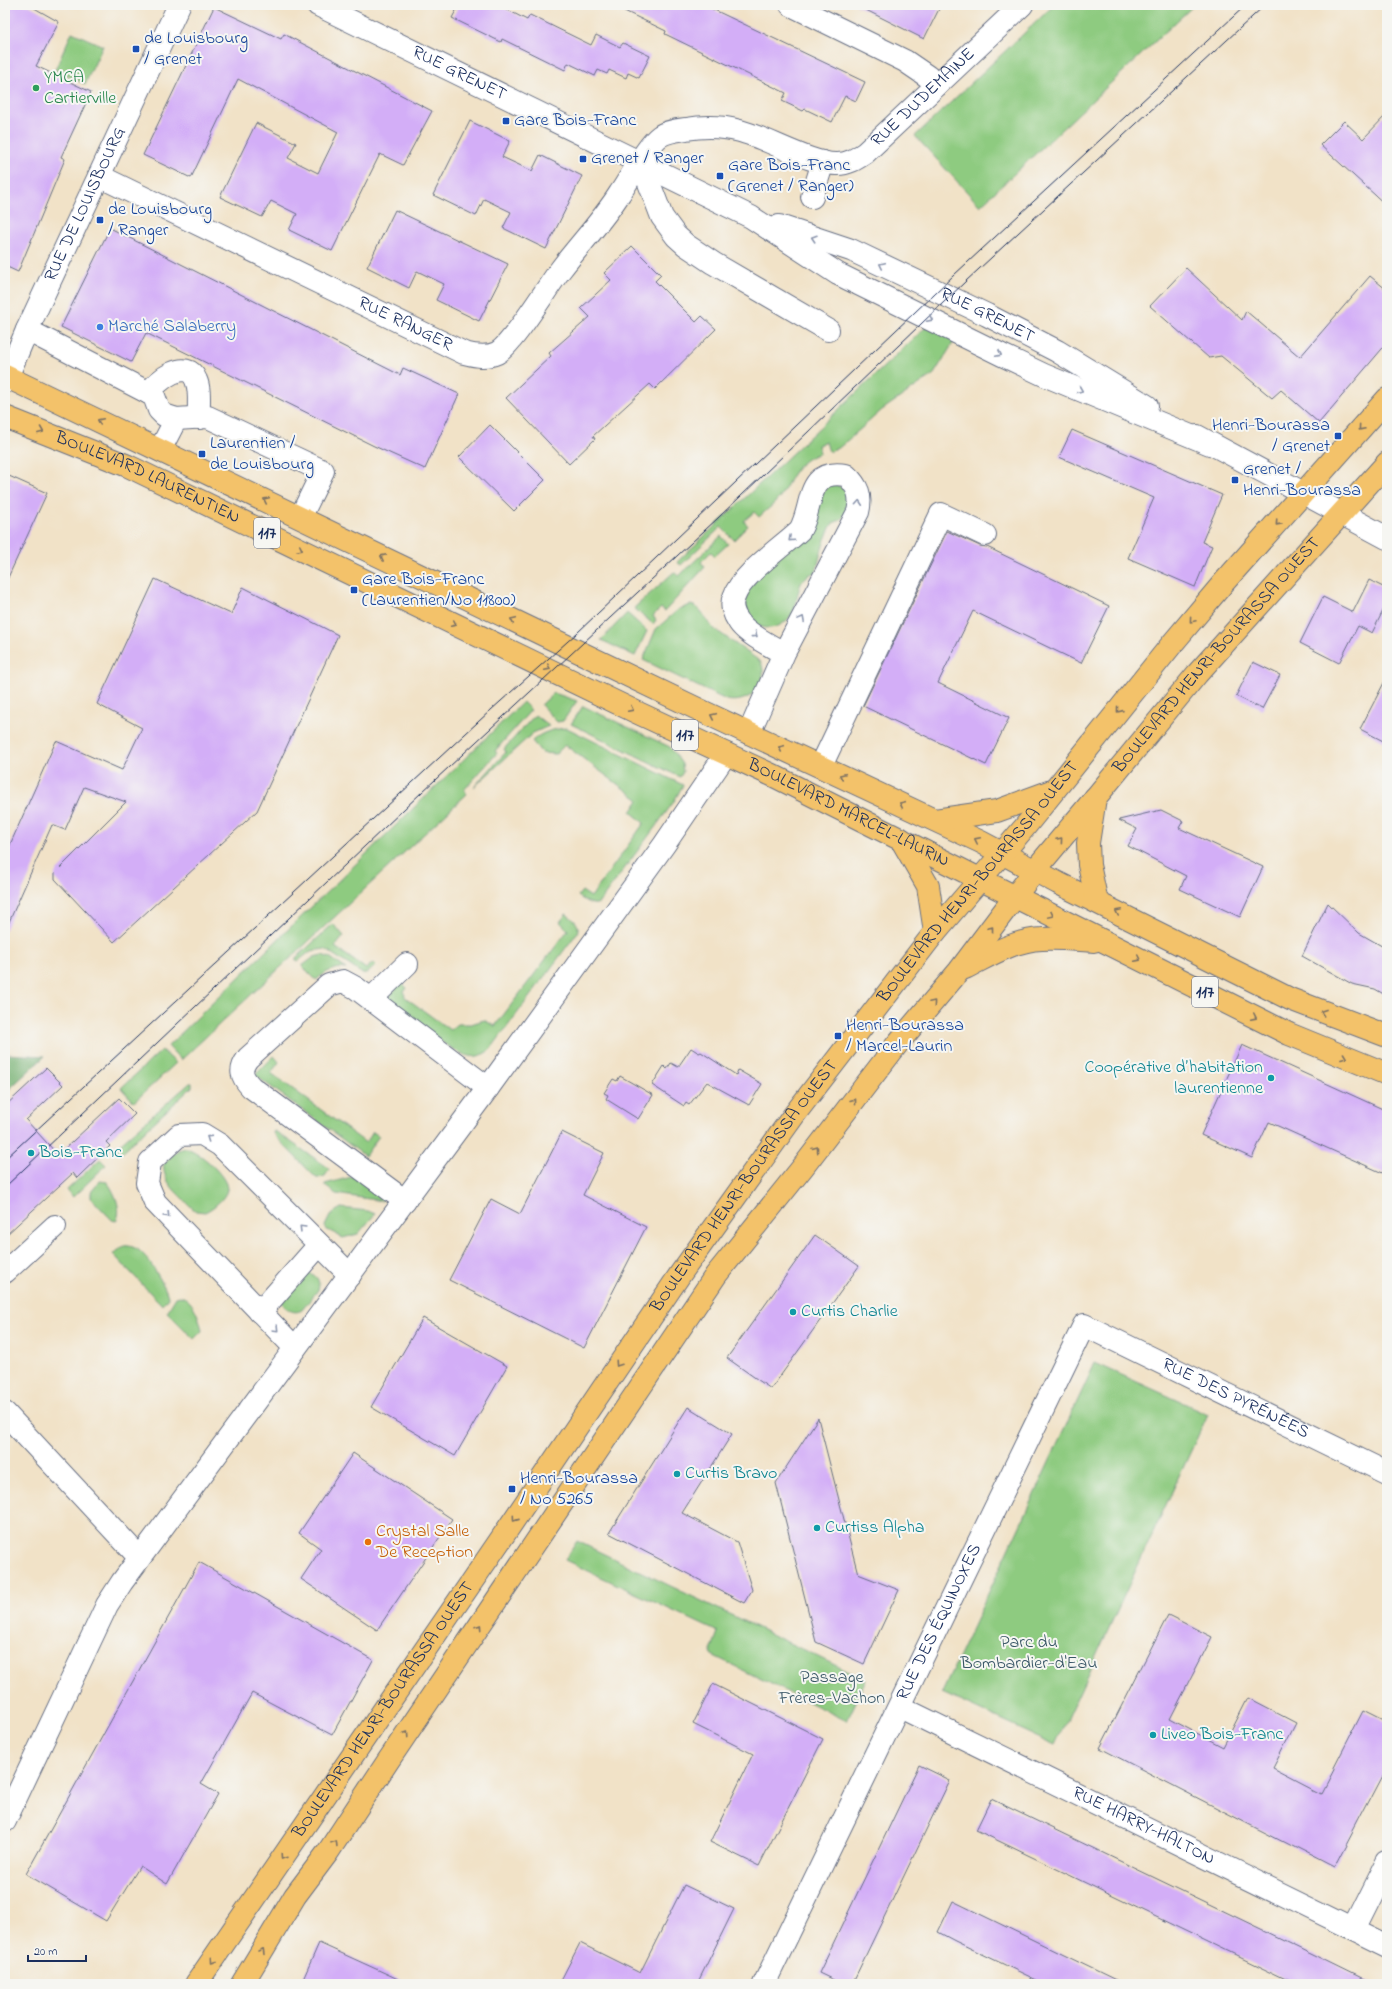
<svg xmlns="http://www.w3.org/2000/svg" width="1392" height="1989" viewBox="0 0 1392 1989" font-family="'Indie Flower',sans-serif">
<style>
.green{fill:#8ecb80;stroke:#547d6f}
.forest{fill:#72af6e;stroke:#466f66}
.building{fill:#d3aef7}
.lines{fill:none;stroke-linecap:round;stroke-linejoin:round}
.minor-casing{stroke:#666e83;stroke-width:24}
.major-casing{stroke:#666e83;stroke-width:24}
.minor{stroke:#fff;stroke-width:22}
.major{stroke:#f3c26a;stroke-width:22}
.tram{stroke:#1b2f5e;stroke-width:1}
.oneway{stroke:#8d97ae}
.oneway2{stroke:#7c7163}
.transit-dot{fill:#1a4fb4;stroke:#f6f6f2;stroke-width:1.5}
.leisure-dot{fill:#2e9e5b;stroke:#f6f6f2;stroke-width:1.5}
.shop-dot{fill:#3f7fe0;stroke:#f6f6f2;stroke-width:1.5}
.culture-dot{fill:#0f9aa8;stroke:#f6f6f2;stroke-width:1.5}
.food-dot{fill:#e8710a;stroke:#f6f6f2;stroke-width:1.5}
.labels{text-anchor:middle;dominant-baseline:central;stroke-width:4;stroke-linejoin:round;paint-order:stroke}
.shield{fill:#f6f6f2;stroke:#5d6b8a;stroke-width:1}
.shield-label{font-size:17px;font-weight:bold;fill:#1b2f5e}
.transit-label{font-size:18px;fill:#164399;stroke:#f6f6f2;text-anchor:start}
.street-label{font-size:18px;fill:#1b2f5e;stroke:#f6f6f2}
.leisure-label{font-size:18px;fill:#27864d;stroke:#f6f6f2;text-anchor:start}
.shop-label{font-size:18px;fill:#366cbe;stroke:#f6f6f2;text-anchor:start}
.culture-label{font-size:18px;fill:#0d838f;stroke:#f6f6f2;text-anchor:start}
.food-label{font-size:18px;fill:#c56008;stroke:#f6f6f2;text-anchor:start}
.park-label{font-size:18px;fill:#385666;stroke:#f6f6f2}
</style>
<rect width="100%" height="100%" fill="#f6f6f2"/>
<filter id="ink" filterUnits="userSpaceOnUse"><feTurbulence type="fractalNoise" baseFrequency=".025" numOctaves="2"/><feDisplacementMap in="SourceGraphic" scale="8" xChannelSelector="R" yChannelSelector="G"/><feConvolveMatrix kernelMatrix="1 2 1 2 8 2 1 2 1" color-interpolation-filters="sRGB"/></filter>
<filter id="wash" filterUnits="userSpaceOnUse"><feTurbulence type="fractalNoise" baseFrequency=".012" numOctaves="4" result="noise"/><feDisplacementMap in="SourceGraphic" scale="16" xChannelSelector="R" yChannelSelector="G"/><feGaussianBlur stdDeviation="0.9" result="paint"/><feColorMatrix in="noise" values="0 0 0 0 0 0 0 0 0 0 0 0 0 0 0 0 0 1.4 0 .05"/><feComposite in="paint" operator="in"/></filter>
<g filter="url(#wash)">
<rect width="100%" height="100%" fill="#f1e2c7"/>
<g class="green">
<polygon points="1054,5 1194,5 980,206 915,136"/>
<polygon points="72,32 103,46 85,84 55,70"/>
<path d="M927 326 955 340 934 374 882 410 840 447 829 452 826 442 818 445 820 453C794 462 793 478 779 498 774 505 765 511 759 517L754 512 744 521 748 526 734 540 721 527 681 565 677 562Z"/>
<path d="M829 485C836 485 843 485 847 493 851 501 848 513 841 519 836 523 833 521 830 528 823 542 820 556 816 572 792 579 802 601 790 617 770 641 735 623 749 589Z"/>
<polygon points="721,536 728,544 715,556 711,552 701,562 705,567 665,611 661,608 653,616 656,620 653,624 634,608 674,572 679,576"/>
<path d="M691 605C704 608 704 620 713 628L761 662C770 685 749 705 726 700L643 660 656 629 679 609Z"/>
<polygon points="627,613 647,631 635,656 601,640"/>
<polygon points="554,693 577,701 563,721 557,722 541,705"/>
<polygon points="523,702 531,710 495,751 497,753 464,790 467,794 181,1060 168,1046"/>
<polygon points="583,706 670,747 682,764 683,772 680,777 571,724"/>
<polygon points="535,715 549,726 533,733 474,787 506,752 504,749"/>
<path d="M567 728 683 785 673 803 599 903C592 907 584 900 578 896L582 891 591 897 644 823 631 812 639 800 565 745 556 754 542 753 532 741C542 732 553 729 567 728Z"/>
<path d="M566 914C573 919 581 924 577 933L490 1050C484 1054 477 1058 469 1056 452 1054 406 1014 390 1002L388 998 401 982 407 988 404 992 405 997 450 1030 457 1024H471L484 1020 495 1026 568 930 560 922Z"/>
<path d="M333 924 344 936 335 947 366 969 373 963 376 965C371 970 368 975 361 973L325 949 311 951 298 961 295 959Z"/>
<path d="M322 955 331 958 346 969C334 966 325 973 316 980L302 966 314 957Z"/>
<polygon points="162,1050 176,1063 134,1102 121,1088"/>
<polygon points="274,1056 279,1062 271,1073 366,1143 373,1132 379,1136 365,1156 255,1075"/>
<polygon points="190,1083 192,1083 192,1087 121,1153 115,1148"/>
<polygon points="275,1131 326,1166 329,1170 325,1176 319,1178 316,1178 274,1135 273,1132"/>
<path d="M185 1148C197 1149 229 1177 227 1190 225 1199 212 1209 205 1212L196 1211 192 1208C180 1195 161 1182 164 1163L178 1150Z"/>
<polygon points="100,1159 106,1165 73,1197 67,1190"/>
<polygon points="355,1176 383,1196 382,1201 336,1194 325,1186 325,1184"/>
<path d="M100 1181 107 1182C114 1191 123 1210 116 1221L112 1220 91 1198V1192Z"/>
<polygon points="341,1208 368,1211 375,1214 358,1234 343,1238 326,1229 325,1226 331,1214"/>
<path d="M124 1246C129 1245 137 1248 141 1252 148 1258 168 1289 168 1298L162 1305 113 1254Z"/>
<path d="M309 1273C317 1275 321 1282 318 1290L302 1310C293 1315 286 1309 281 1301Z"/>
<path d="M180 1296C193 1298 200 1319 202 1331L194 1339 167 1312 176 1297Z"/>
<polygon points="1095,1363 1208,1414 1055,1745 942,1693"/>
<polygon points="577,1541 866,1680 847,1721 710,1654 718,1632 565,1560"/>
</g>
<polygon class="forest" points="5,1054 45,1056 5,1093"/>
<g id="blocks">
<g class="building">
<polygon points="5,5 29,5 59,22 36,66 91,92 61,157 65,159 18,272 5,266"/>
<polygon points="459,5 498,5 527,20 530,15 591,45 596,35 620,47 623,43 650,56 639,78 628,73 626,78 609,70 607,74 598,70 595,76 568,63 565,70 502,39 501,42 452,18"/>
<polygon points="612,5 704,5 865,82 856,101 845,96 832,122 805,109 803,111 782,101 786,93 665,34 666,31"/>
<polygon points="856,5 941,5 924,39"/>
<polygon points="214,7 281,39 284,34 432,111 403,165 380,154 332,251 289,230 297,214 271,201 262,217 220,197 256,123 296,143 288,158 318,173 338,132 238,79 191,178 143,155"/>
<polygon points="1387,114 1387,206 1320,145 1344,121 1363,139"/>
<polygon points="470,121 510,141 502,157 532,171 540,155 582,176 546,249 503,228 511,212 484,199 476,216 433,195"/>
<polygon points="395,210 508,264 479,321 436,300 444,284 417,271 409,288 367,267"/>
<polygon points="110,228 400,375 403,368 459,394 425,469 374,446 146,333 131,362 61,327"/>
<polygon points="632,246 661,275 655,281 696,322 702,316 716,329 655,389 650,384 593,436 595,439 569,464 506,398 551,356 549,353 590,317 581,308 611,280 604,273"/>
<polygon points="1186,268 1242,320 1246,311 1300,357 1370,276 1387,290 1387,343 1319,423 1281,390 1272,398 1221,356 1209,358 1150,306"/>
<polygon points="490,425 545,480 514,511 459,457"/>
<polygon points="1072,430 1222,495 1202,542 1212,546 1195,587 1128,558 1154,498 1059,457"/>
<polygon points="9,476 47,493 5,584 5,485"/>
<polygon points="947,531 980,546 987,547 1109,606 1081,663 973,611 938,683 1009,718 986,765 863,706"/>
<polygon points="155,579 231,614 243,587 338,635 257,811 114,942 55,879 55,873 126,802 84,787 65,830 52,825 5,931 5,856 56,741 122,770 142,728 97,704"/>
<polygon points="1369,580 1387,589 1387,603 1372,633 1358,626 1339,663 1300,643 1323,597 1353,612"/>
<polygon points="1253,662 1280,675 1262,709 1236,696"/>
<polygon points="1387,677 1387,743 1360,729"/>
<polygon points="1161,810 1183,821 1179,828 1263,867 1240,917 1180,889 1186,876 1128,846 1137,829 1119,820"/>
<polygon points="1328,903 1359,933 1387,949 1387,996 1375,989 1352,984 1302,956"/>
<polygon points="1242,1045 1387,1111 1387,1175 1269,1122 1252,1158 1201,1135"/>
<polygon points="691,1048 699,1053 701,1052 736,1075 738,1070 762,1084 749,1105 707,1082 689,1105 686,1103 684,1106 652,1085 664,1066 667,1069 671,1063 678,1067"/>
<polygon points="46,1068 63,1085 26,1120 58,1155 119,1098 135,1114 106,1142 110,1146 77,1178 73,1173 5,1236 5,1106"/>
<polygon points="620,1076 653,1095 638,1119 606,1099 608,1095 604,1093 613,1079 617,1081"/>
<polygon points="562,1132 604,1153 583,1195 646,1227 584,1348 449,1280 491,1199 520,1214"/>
<polygon points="815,1235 859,1266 771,1389 727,1358"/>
<polygon points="423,1318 507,1366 455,1456 371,1407"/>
<polygon points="688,1407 732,1434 682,1513 737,1542 752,1590 744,1603 609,1533"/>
<polygon points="818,1418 858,1574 899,1590 864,1664 816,1642 776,1483"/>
<polygon points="353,1453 452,1519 377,1630 301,1579 321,1549 299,1533"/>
<polygon points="199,1562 373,1660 332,1735 252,1693 201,1784 218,1794 167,1884 140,1866 106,1921 26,1874"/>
<polygon points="1168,1615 1212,1637 1170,1719 1223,1747 1248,1698 1296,1723 1273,1768 1321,1793 1363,1711 1387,1723 1387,1767 1334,1868 1100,1748"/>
<polygon points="713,1684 823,1739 759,1866 710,1842 753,1754 693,1724"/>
<polygon points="919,1765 950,1780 852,1984 842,1984 819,1973"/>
<polygon points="991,1799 1317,1956 1374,1984 1295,1984 976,1830"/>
<polygon points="684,1885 734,1909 697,1984 559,1984 580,1943 640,1973"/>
<polygon points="953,1901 1066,1956 1124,1984 1045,1984 955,1941 938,1932"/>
<polygon points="319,1943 409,1984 301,1984"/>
</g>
</g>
</g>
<g filter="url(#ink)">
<use href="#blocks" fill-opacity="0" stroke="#666e83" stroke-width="1"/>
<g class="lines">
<g class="minor-casing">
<g id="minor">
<path id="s1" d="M318 5 751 217 838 274 1002 355 1044 375 1210 444"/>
<polyline points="791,5 905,61 927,76 937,85"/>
<polyline points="641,162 662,217 676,236 686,245 713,263 828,330"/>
<path id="s2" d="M99 176 464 353C475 356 486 358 497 353 513 344 547 287 561 269 580 244 603 220 620 193 630 179 647 145 660 136 667 131 678 130 686 129 704 126 722 126 740 131 767 138 812 165 837 164 848 164 856 159 865 153L1022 5"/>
<polyline points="812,197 823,162"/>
<path id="s3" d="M779 226 851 250 987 315 1057 351 1147 406"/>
<polyline points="27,330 149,393 154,396 159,410 164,415 176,419 208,417 323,471 301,516"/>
<path id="s4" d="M5 382 27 330 179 5"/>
<path d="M149 393C157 380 187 357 196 380 201 391 198 407 199 418"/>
<polyline points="1197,436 1387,538"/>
<polyline points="160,450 176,419"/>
<path d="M749 733 784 653 858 512C862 496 858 486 846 475 805 468 814 506 800 530 782 547 741 575 734 597 730 605 734 615 739 622 746 633 772 647 784 653"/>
<polyline points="821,766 941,514 985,535"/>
<polyline points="371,999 407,964"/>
<path d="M405 1201 251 1087C241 1076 239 1070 248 1058L329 985 343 981 356 988 488 1088"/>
<polyline points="5,1272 55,1226"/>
<polyline points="260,1312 319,1245"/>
<polyline points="295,1348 155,1202 147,1183 150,1162 179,1135 202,1134 220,1145 350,1275"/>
<polyline points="5,1413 139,1557"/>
<path id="s5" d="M900 1707 1387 1946"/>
<polyline points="5,1821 107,1605 122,1582 488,1088 664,845 726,754"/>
<polyline points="1353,1929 1387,1861"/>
<path id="s6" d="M764 1984 1084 1325 1387 1473"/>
</g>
</g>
<g class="major-casing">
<g id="major">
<polyline points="5,376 706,713 981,842 1058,883 1290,999 1387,1036"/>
<path id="s7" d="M5 417 128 466 636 712 774 776 1289 1034 1387 1074"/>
<polyline points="1095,798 1088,843 1089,865 1097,902"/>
<polyline points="935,820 997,811 1054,790"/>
<polyline points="901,839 928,886 935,932"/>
<path d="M965 968C989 956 1014 940 1042 939 1059 938 1076 940 1094 941"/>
<path id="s8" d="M196 1984 499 1542 681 1273 794 1115 935 932 1024 828 1172 644 1225 581 1387 399"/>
<path id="s9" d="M242 1984 295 1896 328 1852 388 1761 716 1275 803 1167 898 1043 959 971 1035 870 1096 797 1197 674 1387 463"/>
</g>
</g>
<use href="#minor" class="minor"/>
<use href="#major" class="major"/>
<g class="tram">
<polyline points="5,1159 491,710 577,633 954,275 1246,5"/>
<polyline points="5,1187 422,792 718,518 966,281 1265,5"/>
</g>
</g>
<defs><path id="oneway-chevron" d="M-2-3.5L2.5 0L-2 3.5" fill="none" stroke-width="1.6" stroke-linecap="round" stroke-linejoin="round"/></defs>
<g class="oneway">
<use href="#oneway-chevron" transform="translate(814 238) rotate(-162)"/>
<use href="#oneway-chevron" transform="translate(882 265) rotate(-155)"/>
<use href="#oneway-chevron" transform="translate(930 319) rotate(26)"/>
<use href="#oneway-chevron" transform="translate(999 354) rotate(26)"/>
<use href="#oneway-chevron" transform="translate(1080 390) rotate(22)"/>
<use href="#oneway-chevron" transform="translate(859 503) rotate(-86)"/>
<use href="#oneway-chevron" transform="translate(791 539) rotate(138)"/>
<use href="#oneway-chevron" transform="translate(802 619) rotate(-62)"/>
<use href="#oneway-chevron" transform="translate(755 635) rotate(37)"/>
<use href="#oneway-chevron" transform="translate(209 1138) rotate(-146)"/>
<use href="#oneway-chevron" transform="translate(167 1215) rotate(46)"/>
<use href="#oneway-chevron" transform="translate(302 1228) rotate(-135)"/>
<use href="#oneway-chevron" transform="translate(276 1329) rotate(46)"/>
</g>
<g class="oneway2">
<use href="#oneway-chevron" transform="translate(100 421) rotate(-154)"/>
<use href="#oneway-chevron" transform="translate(1361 428) rotate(131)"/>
<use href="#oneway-chevron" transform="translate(41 431) rotate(22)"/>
<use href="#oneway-chevron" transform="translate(266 500) rotate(-155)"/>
<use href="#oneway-chevron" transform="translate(1278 523) rotate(132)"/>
<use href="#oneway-chevron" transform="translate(300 549) rotate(26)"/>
<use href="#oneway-chevron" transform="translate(383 557) rotate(-154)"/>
<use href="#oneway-chevron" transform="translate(513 620) rotate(-155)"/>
<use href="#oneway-chevron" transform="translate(1192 620) rotate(130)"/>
<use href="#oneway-chevron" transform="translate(454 624) rotate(26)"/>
<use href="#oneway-chevron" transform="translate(548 668) rotate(26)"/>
<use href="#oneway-chevron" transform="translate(631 709) rotate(26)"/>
<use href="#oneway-chevron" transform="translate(1119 710) rotate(129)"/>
<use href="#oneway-chevron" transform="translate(713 716) rotate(-155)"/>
<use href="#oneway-chevron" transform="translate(781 748) rotate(-155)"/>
<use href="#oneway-chevron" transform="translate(842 776) rotate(-155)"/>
<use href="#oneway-chevron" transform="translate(902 804) rotate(-155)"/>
<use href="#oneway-chevron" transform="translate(977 840) rotate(-154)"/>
<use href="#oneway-chevron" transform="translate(1060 840) rotate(-50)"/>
<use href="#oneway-chevron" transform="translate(1118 912) rotate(-154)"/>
<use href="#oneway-chevron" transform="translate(1051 915) rotate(27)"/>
<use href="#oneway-chevron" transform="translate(991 929) rotate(-52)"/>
<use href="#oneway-chevron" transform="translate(1138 959) rotate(26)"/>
<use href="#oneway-chevron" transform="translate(933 1003) rotate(-50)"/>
<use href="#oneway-chevron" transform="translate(1323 1012) rotate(-160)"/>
<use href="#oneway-chevron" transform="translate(1254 1017) rotate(26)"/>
<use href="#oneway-chevron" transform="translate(1344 1057) rotate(21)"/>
<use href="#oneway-chevron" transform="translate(854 1101) rotate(-52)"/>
<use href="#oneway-chevron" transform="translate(816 1149) rotate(-53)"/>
<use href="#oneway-chevron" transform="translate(618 1364) rotate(124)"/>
<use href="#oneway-chevron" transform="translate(515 1519) rotate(125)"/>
<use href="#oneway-chevron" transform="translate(479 1627) rotate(-56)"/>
<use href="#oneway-chevron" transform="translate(406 1734) rotate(-56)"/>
<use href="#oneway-chevron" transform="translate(335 1843) rotate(-58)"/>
<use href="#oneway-chevron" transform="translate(283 1857) rotate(124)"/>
<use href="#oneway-chevron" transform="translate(262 1951) rotate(-59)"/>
<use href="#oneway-chevron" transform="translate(213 1961) rotate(126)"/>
</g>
</g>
<g class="transit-dot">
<rect x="132" y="45" width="8" height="8" rx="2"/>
<rect x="502" y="117" width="8" height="8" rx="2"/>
<rect x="579" y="155" width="8" height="8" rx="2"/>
<rect x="716" y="172" width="8" height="8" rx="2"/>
<rect x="96" y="216" width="8" height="8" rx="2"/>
<rect x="1334" y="432" width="8" height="8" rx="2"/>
<rect x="198" y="450" width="8" height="8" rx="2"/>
<rect x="1231" y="476" width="8" height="8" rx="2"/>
<rect x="350" y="586" width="8" height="8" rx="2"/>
<rect x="834" y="1032" width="8" height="8" rx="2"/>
<rect x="508" y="1485" width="8" height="8" rx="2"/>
</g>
<circle class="leisure-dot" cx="36" cy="88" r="4"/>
<circle class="shop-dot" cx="100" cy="327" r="4"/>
<g class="culture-dot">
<circle cx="1271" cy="1078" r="4"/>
<circle cx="31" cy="1153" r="4"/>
<circle cx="793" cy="1312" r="4"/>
<circle cx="677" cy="1474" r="4"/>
<circle cx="817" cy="1528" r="4"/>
<circle cx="1153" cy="1735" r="4"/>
</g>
<circle class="food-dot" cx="368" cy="1542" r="4"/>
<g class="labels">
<g class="shield">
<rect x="254" y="518" width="26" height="30" rx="3"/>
<rect x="672" y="720" width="26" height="30" rx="3"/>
<rect x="1192" y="977" width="26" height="30" rx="3"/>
</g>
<g class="shield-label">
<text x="267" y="533">117</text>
<text x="685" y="735">117</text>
<text x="1205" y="992">117</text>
</g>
<g class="transit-label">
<text x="144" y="39">de Louisbourg<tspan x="144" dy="21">/ Grenet</tspan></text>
<text x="514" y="121">Gare Bois-Franc</text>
<text x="591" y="159">Grenet / Ranger</text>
<text x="728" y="166">Gare Bois-Franc<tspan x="728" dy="21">(Grenet / Ranger)</tspan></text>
<text x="108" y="210">de Louisbourg<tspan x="108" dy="21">/ Ranger</tspan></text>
<text x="1330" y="426" text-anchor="end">Henri-Bourassa<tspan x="1330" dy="21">/ Grenet</tspan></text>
<text x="210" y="444">Laurentien /<tspan x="210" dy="21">de Louisbourg</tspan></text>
<text x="1243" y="470">Grenet /<tspan x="1243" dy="21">Henri-Bourassa</tspan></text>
<text x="362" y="580">Gare Bois-Franc<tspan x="362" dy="21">(Laurentien/No 11800)</tspan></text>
<text x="846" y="1026">Henri-Bourassa<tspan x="846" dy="21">/ Marcel-Laurin</tspan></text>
<text x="520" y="1479">Henri-Bourassa<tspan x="520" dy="21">/ No 5265</tspan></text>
</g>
<g class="street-label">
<text stroke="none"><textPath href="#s1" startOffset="157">RUE GRENET</textPath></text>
<text stroke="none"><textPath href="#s2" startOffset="1007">RUE DUDEMAINE</textPath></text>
<text stroke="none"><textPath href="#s4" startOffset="195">RUE DE LOUISBOURG</textPath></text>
<text stroke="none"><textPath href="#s3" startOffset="227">RUE GRENET</textPath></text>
<text stroke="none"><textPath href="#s2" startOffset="340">RUE RANGER</textPath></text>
<text stroke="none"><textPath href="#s7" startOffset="155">BOULEVARD LAURENTIEN</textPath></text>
<text stroke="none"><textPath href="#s9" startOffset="1650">BOULEVARD HENRI-BOURASSA OUEST</textPath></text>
<text stroke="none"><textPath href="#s7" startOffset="932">BOULEVARD MARCEL-LAURIN</textPath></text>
<text stroke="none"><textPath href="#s8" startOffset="1352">BOULEVARD HENRI-BOURASSA OUEST</textPath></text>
<text stroke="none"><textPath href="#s8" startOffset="968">BOULEVARD HENRI-BOURASSA OUEST</textPath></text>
<text stroke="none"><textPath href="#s6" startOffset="901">RUE DES PYRÉNÉES</textPath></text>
<text stroke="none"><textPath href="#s6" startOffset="402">RUE DES ÉQUINOXES</textPath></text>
<text stroke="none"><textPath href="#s8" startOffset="332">BOULEVARD HENRI-BOURASSA OUEST</textPath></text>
<text stroke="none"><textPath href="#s5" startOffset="271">RUE HARRY-HALTON</textPath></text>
</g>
<g class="leisure-label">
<text x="44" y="78">YMCA<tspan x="44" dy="21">Cartierville</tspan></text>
</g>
<g class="shop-label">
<text x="108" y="327">Marché Salaberry</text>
</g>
<g class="culture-label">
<text x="1263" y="1068" text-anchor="end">Coopérative d’habitation<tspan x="1263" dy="21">laurentienne</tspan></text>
<text x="39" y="1153">Bois-Franc</text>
<text x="801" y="1312">Curtis Charlie</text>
<text x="685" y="1474">Curtis Bravo</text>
<text x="825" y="1528">Curtiss Alpha</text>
<text x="1161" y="1735">Liveo Bois-Franc</text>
</g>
<g class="food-label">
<text x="376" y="1532">Crystal Salle<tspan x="376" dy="21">De Reception</tspan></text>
</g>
<g class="park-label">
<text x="1029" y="1643">Parc du<tspan x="1029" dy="21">Bombardier-d'Eau</tspan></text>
<text x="832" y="1678">Passage<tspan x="832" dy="21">Frères-Vachon</tspan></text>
</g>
</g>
<rect width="1392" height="1989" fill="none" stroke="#f6f6f2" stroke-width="20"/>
<path d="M28 1955v6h58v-6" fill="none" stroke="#1b2f5e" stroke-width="2"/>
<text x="34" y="1955" font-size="12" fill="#1b2f5e" stroke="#f6f6f2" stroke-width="3" paint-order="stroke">20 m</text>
</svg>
